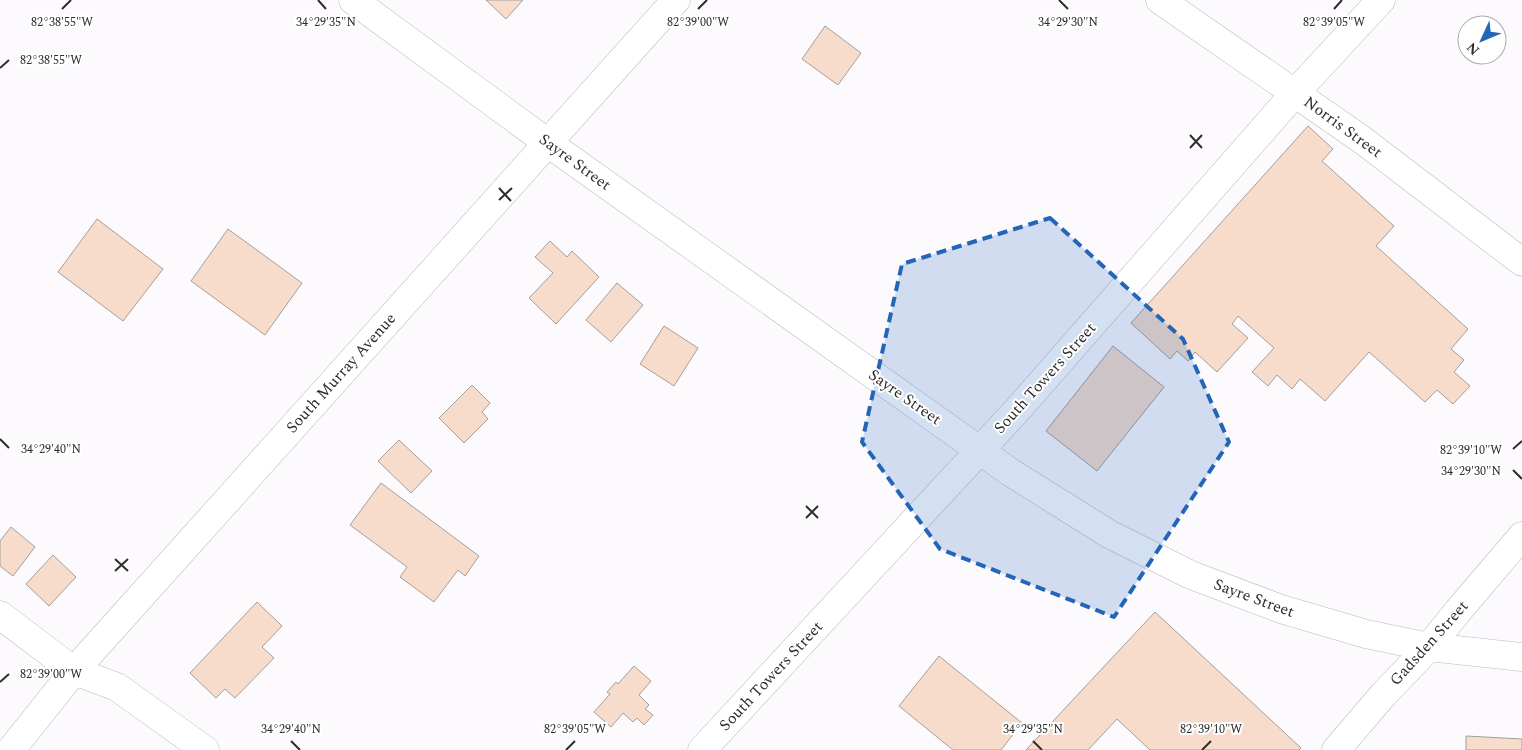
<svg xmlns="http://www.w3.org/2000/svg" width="1522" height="750" viewBox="0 0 1522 750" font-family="Spectral,serif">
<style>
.building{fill:#f7dccb;stroke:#a39f9d}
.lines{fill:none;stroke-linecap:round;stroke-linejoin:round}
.minor-casing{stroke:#bbb9bd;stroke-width:29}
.major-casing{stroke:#bbb9bd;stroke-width:29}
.minor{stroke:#fff;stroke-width:28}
.major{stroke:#fff;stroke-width:28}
.marked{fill:#2366b7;fill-opacity:0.2;stroke:#2366b7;stroke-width:4;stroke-dasharray:10 6;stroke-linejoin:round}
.ticks{fill:none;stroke:#2e2d2e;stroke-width:2}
.labels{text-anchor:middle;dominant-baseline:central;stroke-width:4;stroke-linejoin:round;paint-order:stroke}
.street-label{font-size:16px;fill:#2e2d2e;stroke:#fff}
.ticks-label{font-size:12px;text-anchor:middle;fill:#2e2d2e;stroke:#fff;stroke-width:4;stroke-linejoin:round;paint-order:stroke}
</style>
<rect width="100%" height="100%" fill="#fdfafe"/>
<g class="building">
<polygon points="486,0 523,0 506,19"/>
<polygon points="825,26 861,53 838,85 802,59"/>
<polygon points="1308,126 1333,149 1322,161 1394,226 1376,246 1468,329 1451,349 1464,360 1454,372 1470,386 1453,404 1437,390 1425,402 1369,352 1325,401 1300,379 1292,389 1277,375 1268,386 1252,372 1274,348 1238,316 1232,324 1248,338 1217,372 1195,352 1188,361 1177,351 1170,359 1131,323"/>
<polygon points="97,219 163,269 123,321 58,272"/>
<polygon points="228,229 302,283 265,335 191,281"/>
<polygon points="550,241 567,257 572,251 599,277 556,324 529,298 553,273 535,257"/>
<polygon points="617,283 643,305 611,342 586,320"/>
<polygon points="664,326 698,348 674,386 640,364"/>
<polygon points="1113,346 1164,387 1097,471 1046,431"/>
<polygon points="472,385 490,403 482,412 488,419 464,443 439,418"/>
<polygon points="399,440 432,471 411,493 378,461"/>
<polygon points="381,483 479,556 465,576 458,570 434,602 400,577 407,567 350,525"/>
<polygon points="11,527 35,547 13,576 0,566 0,541"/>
<polygon points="53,555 76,577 49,606 26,584"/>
<polygon points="257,602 282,626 262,647 274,658 235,698 225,689 216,698 190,673"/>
<polygon points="1155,612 1301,748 1299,750 1150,750 1117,719 1088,750 1026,750"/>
<polygon points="939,656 1022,723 1001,750 953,750 899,706"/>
<polygon points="634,666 651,681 639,695 649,705 645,709 653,715 644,725 637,718 633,722 623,713 611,727 594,712 610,694 607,692 616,682 618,684"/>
<polygon points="1466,736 1522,739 1522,750 1466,750"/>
</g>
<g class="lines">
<g class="minor-casing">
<g id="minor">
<polyline points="1160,0 1361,139 1522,262"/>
<polyline points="0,615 74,671 117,687 205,750"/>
<polyline points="702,750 1019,408 1295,93 1381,0"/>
<polyline points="1336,750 1383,695 1429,647 1458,611 1522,536"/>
</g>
</g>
<g class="major-casing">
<g id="major">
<polyline points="353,0 548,143 1010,472 1109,534 1191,575 1281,609 1366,634 1429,647 1522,657"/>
<polyline points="11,750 74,671 676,0"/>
</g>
</g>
<use href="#minor" class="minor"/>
<use href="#major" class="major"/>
</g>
<path class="marked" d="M1050 218 1183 339 1229 442 1114 617 940 549 862 442 902 264Z"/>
<path class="ticks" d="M318 0 326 9M1059 0 1068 9M62 9 71 0M698 9 707 0M1334 9 1342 0M0 68 9 60M1190 135 1202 148M1190 148 1202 135M499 188 511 201M499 200 512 188M0 439 9 448M1513 449 1522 441M1513 470 1522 479M806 506 818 518M806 518 818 506M115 559 128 571M115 571 128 559M0 682 9 674M291 741 300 750M1033 741 1042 750M566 750 575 741M1202 750 1211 741"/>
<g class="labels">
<g class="street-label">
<text transform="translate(1343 127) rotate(36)">Norris Street</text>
<text transform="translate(575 162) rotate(36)">Sayre Street</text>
<text transform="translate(341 373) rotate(-48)">South Murray Avenue</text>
<text transform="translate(1045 378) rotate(-48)">South Towers Street</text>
<text transform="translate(905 397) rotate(35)">Sayre Street</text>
<text transform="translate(1254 598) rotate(20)">Sayre Street</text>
<text transform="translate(1429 643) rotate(-48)">Gadsden Street</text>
<text transform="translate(771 676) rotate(-47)">South Towers Street</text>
</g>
</g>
<g class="ticks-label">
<text x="62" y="26">82°38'55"W</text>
<text x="698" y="26">82°39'00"W</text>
<text x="1334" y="26">82°39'05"W</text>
<text x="326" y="26">34°29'35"N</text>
<text x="1068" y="26">34°29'30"N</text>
<text x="51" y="64">82°38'55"W</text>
<text x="51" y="453">34°29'40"N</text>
<text x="1471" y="454">82°39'10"W</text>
<text x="1471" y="475">34°29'30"N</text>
<text x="51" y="678">82°39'00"W</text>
<text x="291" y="733">34°29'40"N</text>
<text x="1033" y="733">34°29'35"N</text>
<text x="575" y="733">82°39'05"W</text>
<text x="1211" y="733">82°39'10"W</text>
</g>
<g transform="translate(1482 40) rotate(226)"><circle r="24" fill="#ffffff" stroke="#ababab"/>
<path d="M0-4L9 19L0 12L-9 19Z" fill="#2366b7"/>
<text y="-8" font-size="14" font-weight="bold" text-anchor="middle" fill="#2e2d2e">N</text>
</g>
</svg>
